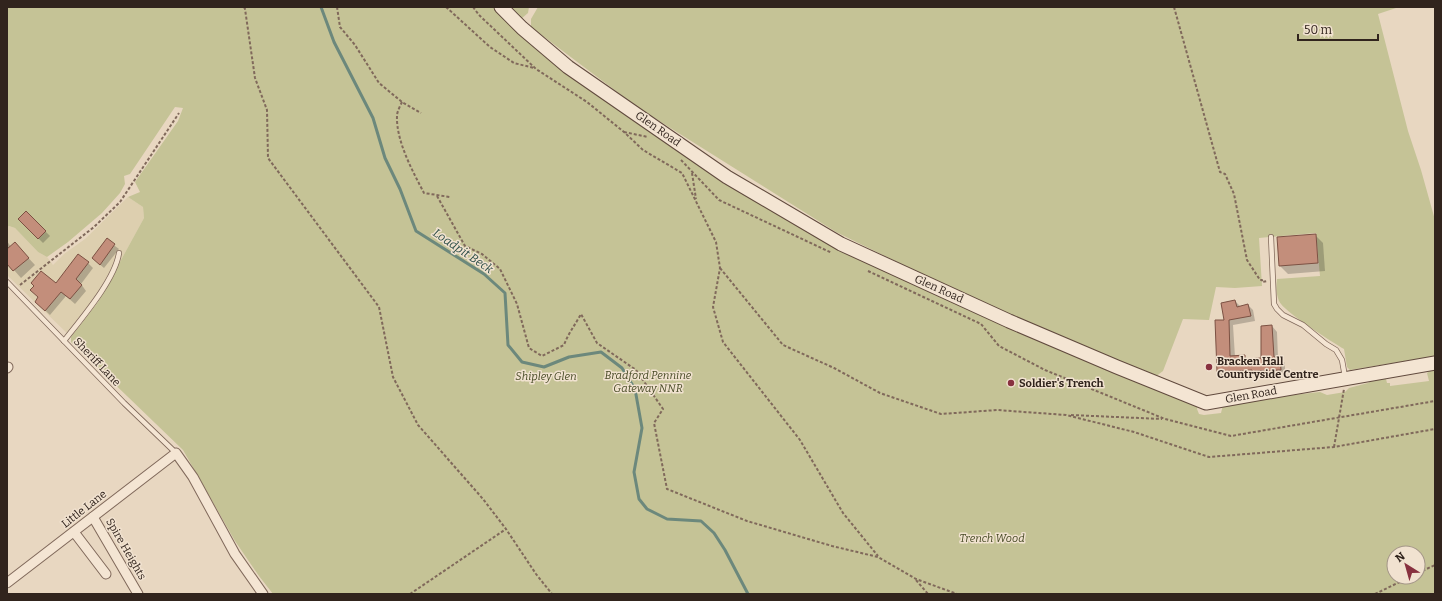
<svg xmlns="http://www.w3.org/2000/svg" width="1442" height="601" viewBox="0 0 1442 601" font-family="Bitter,serif">
<style>
.farmland{fill:#ddcfaf}
.green{fill:#c5c396;fill-rule:evenodd}
.shadow{fill:#0003}
.lines{fill:none;stroke-linecap:round;stroke-linejoin:round}
.stream{stroke:#6c887c;stroke-width:3}
.building{fill:#c38e7b;stroke:#7c5143}
.lane-casing{stroke:#80695b;stroke-width:6}
.street-casing{stroke:#80695b;stroke-width:11}
.secondary-casing{stroke:#614a3e;stroke-width:15}
.path{stroke:#80695b;stroke-width:2;stroke-dasharray:3 2;stroke-linecap:butt}
.lane{stroke:#f4e5d3;stroke-width:4.5}
.street{stroke:#f4e5d3;stroke-width:9}
.secondary{stroke:#f4e5d3;stroke-width:13}
.poi-dot{fill:#88313f;stroke:#f1e2d0;stroke-width:1.5}
.labels{text-anchor:middle;dominant-baseline:central;stroke-width:3;stroke-linejoin:round;paint-order:stroke}
.street-label{font-size:11px;fill:#31241d;stroke:#f1e2d0}
.poi-label{font-size:11px;font-weight:bold;fill:#31241d;stroke:#f1e2d0;text-anchor:start}
.park-label{font-size:11px;font-style:italic;fill:#484b26;stroke:#f1e2d0}
.water-label{font-size:12px;font-style:italic;fill:#2e4f48;stroke:#f1e2d0}
</style>
<rect width="100%" height="100%" fill="#e8d7c1"/>
<polygon class="farmland" points="128,197 143,207 144,218 98,302 71,337 7,275 7,227 9,226 15,228 38,252 47,257 53,265 64,254 85,239"/>
<g class="green">
<path d="M7 7H495L501 14 792 220 1198 405 1197 409 1199 414 1204 415 1221 413 1223 405 1247 400 1320 392 1327 395 1345 392 1349 388 1368 383 1374 378 1386 379 1387 383H1390V386L1429 381 1427 373 1435 367V594H273L259 576 235 541 183 450 71 342V337L98 302 144 218 143 207 128 197 140 192 135 182 178 121 183 108 175 107 130 174 124 176 125 184 120 193 102 213 68 242 47 257 38 252 15 228 9 226 7 227ZM1394 553H1418V577H1394Z"/>
<polygon points="508,7 529,7 528,13 521,19"/>
<path d="M538 7H1399L1378 14 1408 131 1421 170 1435 220V356L1350 370 1347 367 1344 349C1332 342 1283 311 1279 301 1276 294 1276 286 1277 279L1320 276 1316 233 1259 238 1262 286 1235 288 1216 287 1209 320 1183 319 1163 371 1155 377 997 311 836 232 637 107 531 27V19Z"/>
</g>
<g class="shadow">
<polygon points="26,212 50,236 43,243 19,219"/>
<polygon points="1315,235 1323,243 1325,271 1288,274 1280,266"/>
<polygon points="107,240 119,249 104,268 98,263"/>
<polygon points="7,241 11,247 22,251 35,265 21,278 7,262"/>
<polygon points="88,263 93,268 81,284 86,291 75,304 66,296 50,315 36,302 56,284"/>
<polygon points="1235,301 1240,306 1248,305 1253,310 1255,321 1233,325 1235,357 1245,356 1248,360 1262,359 1272,326 1277,332 1278,358 1285,363 1285,374 1258,376 1256,374 1223,377 1218,372 1225,321"/>
</g>
<g class="lines">
<polyline class="stream" points="321,7 334,42 373,118 385,158 400,189 416,231 484,274 505,293 508,345 522,362 544,367 569,357 601,352 622,368 635,389 642,428 634,472 639,499 647,509 667,519 701,521 714,533 725,550 748,594"/>
</g>
<g class="building">
<polygon points="26,211 46,231 38,239 18,219"/>
<polygon points="1316,234 1318,263 1279,266 1277,237"/>
<polygon points="107,238 115,244 100,265 92,258"/>
<polygon points="15,242 29,258 13,271 7,264 7,249"/>
<polygon points="78,254 89,262 76,279 82,285 70,299 61,292 45,311 35,302 38,297 30,290 34,286 31,283 41,271 56,283"/>
<polygon points="1235,300 1237,307 1248,304 1251,316 1229,320 1230,356 1245,355 1245,359 1261,358 1261,326 1272,325 1274,357 1280,357 1281,370 1252,371 1252,370 1217,372 1215,320 1224,320 1221,303"/>
</g>
<g class="lines">
<g class="lane-casing">
<g id="lane">
<polyline points="1271,237 1274,304 1277,309 1283,315 1303,325 1326,344 1336,350 1342,360 1345,377"/>
<polyline points="7,282 124,403 176,453"/>
<path d="M64 341C81 319 115 280 119 253"/>
</g>
</g>
<g class="street-casing">
<g id="street">
<polyline points="7,368 8,367"/>
<polyline points="93,517 138,594"/>
<polyline points="74,532 106,574"/>
<polyline points="7,583 176,453 193,477 235,554 263,594"/>
</g>
</g>
<g class="secondary-casing">
<polyline id="secondary" points="501,7 522,28 568,67 727,177 841,244 1009,321 1117,367 1206,403 1435,363"/>
</g>
<g class="path">
<polyline points="244,7 245,9 255,78 267,110 268,158 379,307 393,377 418,425 483,499 506,529 536,574 552,594"/>
<polyline points="337,7 340,27 355,45 379,83 402,102 421,113"/>
<polyline points="446,7 490,47 514,63 534,68"/>
<polyline points="473,7 479,15 536,69 587,102 624,132 643,150 682,173 716,242 720,268 713,307 723,342 800,440 843,513 878,556"/>
<polyline points="1174,7 1220,172 1225,174 1234,194 1247,260 1260,280 1262,280 1262,282 1267,281"/>
<path d="M402 102C400 106 397 112 397 116 396 141 413 172 424 193L450 197"/>
<polyline points="624,132 648,137"/>
<polyline points="681,160 719,200 832,253"/>
<polyline points="692,173 696,199"/>
<path d="M437 196 465 246 482 254 500 269 517 304 529 348 542 356 564 345C568 334 575 325 581 314L597 343 636 370 663 409 654 423 667 489 747 521 832 546 878 557 916 579 957 594"/>
<polyline points="720,268 783,345 834,368 880,393 941,414 997,410 1066,415 1134,432 1209,457 1334,447 1435,429"/>
<polyline points="868,271 981,324 999,346 1045,370 1165,419 1231,436 1435,401"/>
<polyline points="20,285 94,227 120,202 179,113"/>
<polyline points="1071,415 1162,419"/>
<polyline points="1334,447 1344,389"/>
<polyline points="1418,573 1435,565"/>
<polyline points="916,580 928,594"/>
<polyline points="410,594 506,529"/>
<polyline points="1375,594 1410,577"/>
</g>
<use href="#lane" class="lane"/>
<use href="#street" class="street"/>
<use href="#secondary" class="secondary"/>
</g>
<g class="poi-dot">
<circle cx="1209" cy="367" r="4"/>
<circle cx="1011" cy="383" r="4"/>
</g>
<g class="labels">
<g class="street-label">
<text transform="translate(658 129) rotate(35)">Glen Road</text>
<text transform="translate(939 289) rotate(24)">Glen Road</text>
<text transform="translate(97 362) rotate(46)">Sheriff Lane</text>
<text transform="translate(1251 395) rotate(-10)">Glen Road</text>
<text transform="translate(84 509) rotate(-38)">Little Lane</text>
<text transform="translate(126 549) rotate(60)">Spire Heights</text>
</g>
<g class="poi-label">
<text x="1217" y="361">Bracken Hall<tspan x="1217" dy="13">Countryside Centre</tspan></text>
<text x="1019" y="383">Soldier's Trench</text>
</g>
<g class="park-label">
<text x="648" y="375">Bradford Pennine<tspan x="648" dy="13">Gateway NNR</tspan></text>
<text x="546" y="376">Shipley Glen</text>
<text x="992" y="538">Trench Wood</text>
</g>
<g class="water-label">
<text transform="translate(463 251) rotate(34)">Loadpit Beck</text>
</g>
</g>
<rect width="1442" height="601" fill="none" stroke="#31241d" stroke-width="16"/>
<g transform="translate(1406 565) rotate(323)"><circle r="19" fill="#f1e2d0" stroke="#a49688"/>
<path d="M0-3L7 15L0 10L-7 15Z" fill="#88313f"/>
<text y="-6" font-size="11" font-weight="bold" text-anchor="middle" fill="#31241d">N</text>
</g>
<path d="M1298 34v6h80v-6" fill="none" stroke="#31241d" stroke-width="2"/>
<text x="1304" y="34" font-size="12" fill="#31241d" stroke="#f1e2d0" stroke-width="3" paint-order="stroke">50 m</text>
</svg>
